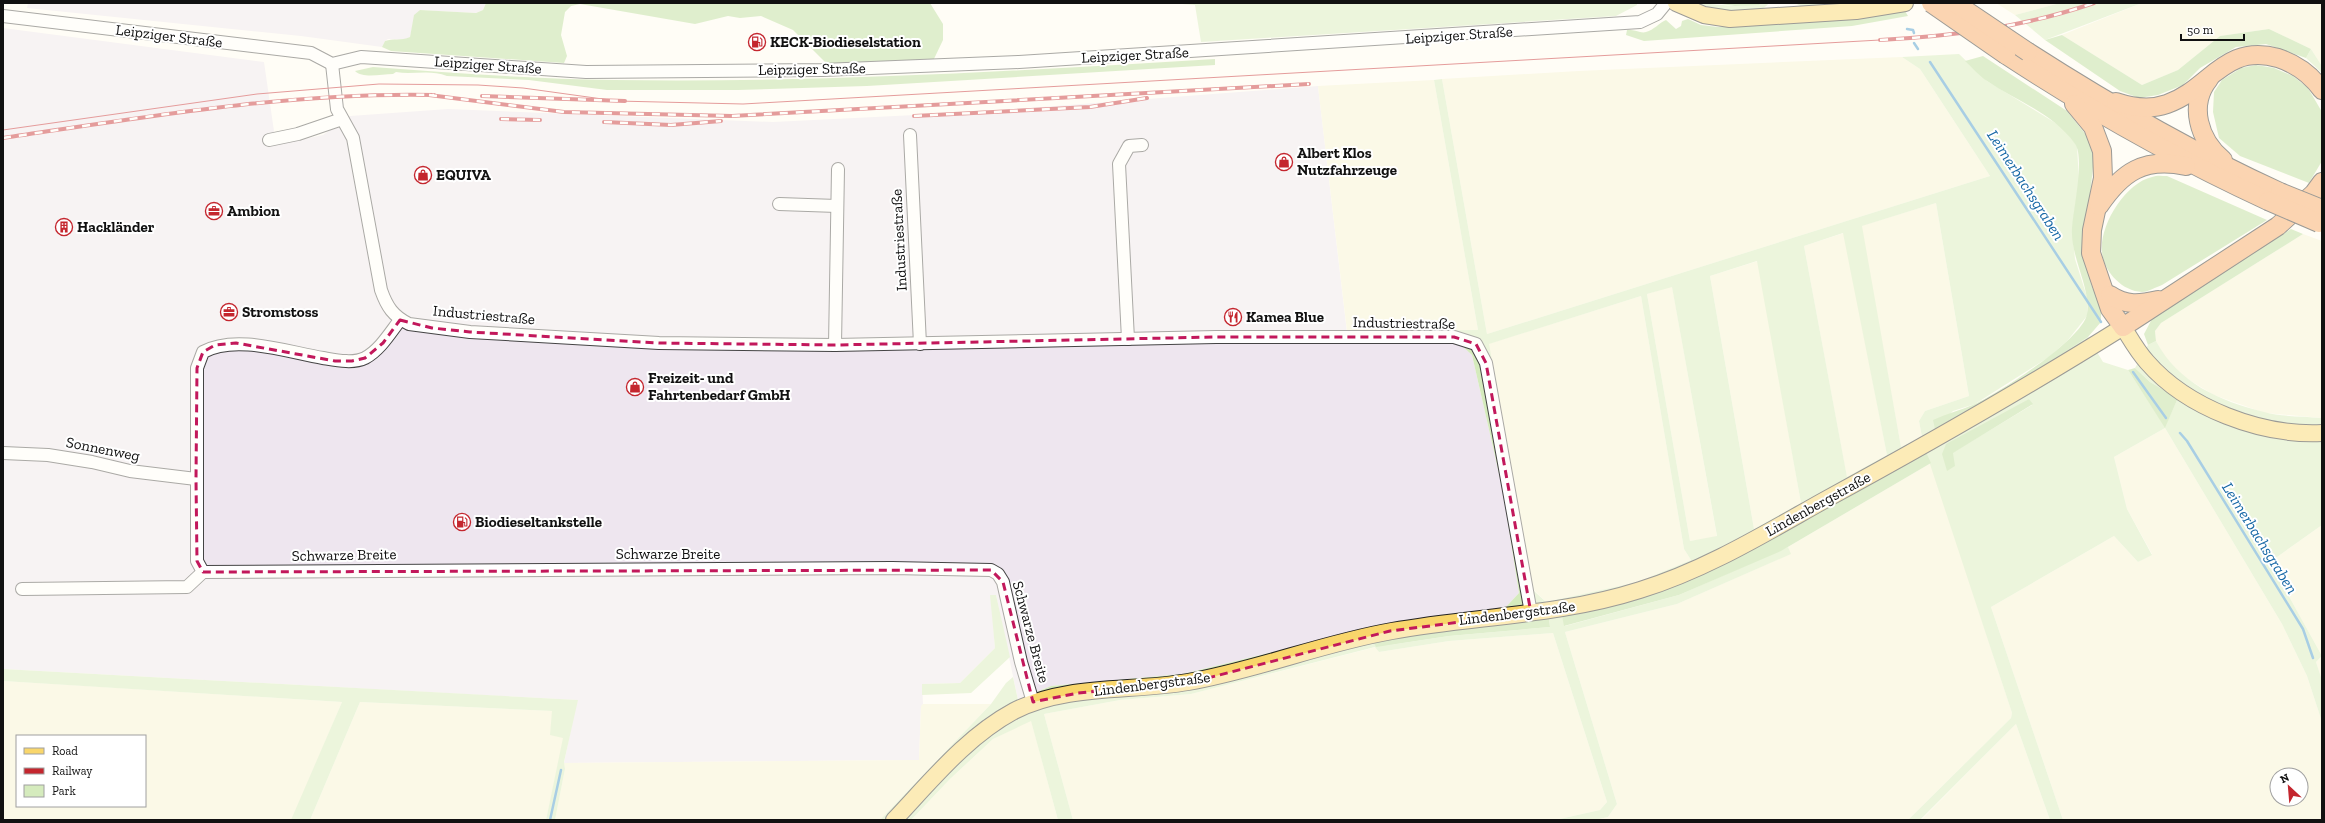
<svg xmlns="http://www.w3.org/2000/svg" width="2325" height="823" viewBox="0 0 2325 823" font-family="'Zilla Slab',serif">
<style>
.industrial{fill:#eee6ef}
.farmland{fill:#f6f3d4;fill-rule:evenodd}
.green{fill:#d5ebbd;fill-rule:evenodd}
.forest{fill:#b9dc9c}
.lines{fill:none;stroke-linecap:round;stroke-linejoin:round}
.stream{stroke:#3f96cf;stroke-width:2.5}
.minor-casing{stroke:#444;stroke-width:14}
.major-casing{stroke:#222;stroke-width:18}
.highway-casing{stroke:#222;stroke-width:20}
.minor{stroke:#fff;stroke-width:12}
.major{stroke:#f9d66b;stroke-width:16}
.highway{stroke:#f5a25d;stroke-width:18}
.tram{stroke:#c4262e;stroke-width:1}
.rail-casing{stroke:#c4262e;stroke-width:4}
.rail{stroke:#fff;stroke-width:2.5;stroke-dasharray:8;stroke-linecap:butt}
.highway-bridge-casing{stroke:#222;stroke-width:20;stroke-linecap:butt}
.highway-bridge{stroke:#f5a25d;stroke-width:18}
.marked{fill:none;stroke:#c2185b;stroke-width:3;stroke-dasharray:8 5;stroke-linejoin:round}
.labels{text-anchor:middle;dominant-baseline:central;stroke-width:4;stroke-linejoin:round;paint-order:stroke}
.street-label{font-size:15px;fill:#111;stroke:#fff}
.poi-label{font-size:15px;font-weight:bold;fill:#111;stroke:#fff;text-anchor:start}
.water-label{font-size:16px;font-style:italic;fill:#1768a6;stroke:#fff}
</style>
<rect width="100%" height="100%" fill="#fffdf5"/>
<g class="industrial">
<polygon points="28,3 486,3 483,10 476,13 420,10 413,23 410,37 403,40 388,39 385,41 382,47 301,36 27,8"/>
<polygon points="3,28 264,62 276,145 323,135 350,116 448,109 773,122 976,112 1318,86 1348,341 1459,343 1472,355 1503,491 1519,593 1505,608 1376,627 1183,674 1051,686 1018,700 996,595 991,595 995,648 960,683 922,684 923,704 921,707 919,760 564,763 577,700 3,669"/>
</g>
<g class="farmland">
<polygon points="1996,3 2060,3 2015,15"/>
<polygon points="2142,3 2322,3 2322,66 2311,49 2269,29 2220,36 2178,70 2142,85 2062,35"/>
<polygon points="1902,57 1920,69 1990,176 1487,334 1442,79 1579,71"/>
<polygon points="1434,80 1478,330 1347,331 1318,86"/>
<polygon points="1936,203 1969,396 1925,411 1919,421 1922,437 1901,447 1861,226"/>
<polygon points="1844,233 1887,455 1847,478 1804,246"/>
<polygon points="2303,234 2322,241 2322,418 2265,413 2214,395 2181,375 2165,358 2156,341 2155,331 2161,323"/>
<polygon points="1758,261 1801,503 1754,529 1710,276"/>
<polygon points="1672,286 1717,537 1690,541 1647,294"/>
<polygon points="1641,296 1684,549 1691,560 1639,582 1546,602 1533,589 1488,344"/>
<path d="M2165 428 2282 624 2307 676 2322 722V820H2063L1991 607 2114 536 2138 562 2152 554 2127 509 2114 457ZM2277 775H2301V799H2277Z"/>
<polygon points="1931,463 2012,713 2011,718 1908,820 1595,820 1608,817 1617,804 1565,632 1677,604 1790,554 1788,547"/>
<polygon points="2322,525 2322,656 2270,562"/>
<polygon points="1553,633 1607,802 1600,810 1555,820 1073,820 1044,714 1120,700 1191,694 1376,647 1379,652 1449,641"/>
<polygon points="2322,657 2322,680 2316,662"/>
<path d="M3 681 102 687 342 702 292 820H3ZM17 736H145V806H17Z"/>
<polygon points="360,702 552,711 564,737 546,820 310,820"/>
<polygon points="923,704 991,704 880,820 555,820 565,769 564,763 919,760 921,706"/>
<polygon points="1031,720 1058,820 911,820 950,779 993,739"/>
<polygon points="2016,724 2050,820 1920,820 1922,819"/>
</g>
<g class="green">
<polygon points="1169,3 1637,3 1637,5 1616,16 1201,42 1195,5"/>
<path d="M1697 3 1735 6 1769 3C1756 20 1715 10 1697 3Z"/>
<polygon points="1795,3 1862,3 1802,7"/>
<polygon points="2060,3 2142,3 2045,40 2015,15"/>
<polygon points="2311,49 2322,66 2322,73 2306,58"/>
<path d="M1959 54 1987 81 2062 127 2077 146 2079 181 2072 229 2075 259 2087 297V316L2068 340 2049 357 1975 404 1953 411 1935 429 2088 337 2103 362 2128 370 2165 427 2178 398 2150 382 2135 368 2148 345 2156 341C2178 383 2220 401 2264 412 2282 417 2303 416 2322 418V525L2270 562 2322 656 2316 662 2322 680V722L2307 676 2282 624 2165 428 2114 457 2127 509 2152 555 2138 562 2114 536 1991 607 2063 820H2050L2016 724 1920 820H1908L2011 718 2012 713 1926 452 1758 544 1562 616 1565 626 1679 595 1788 547 1791 554 1677 604 1565 632 1617 804 1608 817 1595 820H1555L1600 810 1607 802 1553 633 1449 641 1379 652 1375 647 1191 694 1120 700 1044 714 1073 820H1058L1031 721 993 739 950 779 911 820H880L991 704 1006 683 1013 677 1018 700 1051 686 1183 674 1376 627 1505 608 1519 593 1503 491 1472 355 1459 343 1348 341 1347 331 1478 330 1434 80 1442 79 1487 334 1990 176 1920 69 1902 57ZM1936 203 1969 396 1925 411 1919 421 1922 437 1901 447 1862 226ZM1843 233 1887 455 1847 477 1804 246ZM1757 261 1801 503 1754 529 1710 276ZM1672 287 1717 536 1690 541 1647 294ZM1641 296 1684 549 1691 560 1638 582 1546 602 1533 590 1489 344ZM2029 399 2032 405 1952 453ZM1549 619 1550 627 1449 636 1376 647Z"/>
<polygon points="990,595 996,595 1010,657 971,693 922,695 922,684 960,683 995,648"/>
<polygon points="3,669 578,700 564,762 565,769 555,820 546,820 563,738 550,735 552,711 360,702 310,820 291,820 342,702 3,681"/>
</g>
<g class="forest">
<path d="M486 3H930L943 24V40L933 61 827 64 793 30 761 16 740 18 728 16 695 24 580 4 571 6 565 12 561 35 567 56 564 63 391 51 382 47 385 41C393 38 401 41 410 37L414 15 420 10 476 13 483 10Z"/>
<polygon points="1714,3 1761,3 1759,5 1735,6"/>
<path d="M1905 11 1908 16 1852 26 1644 41 1626 35 1627 30C1634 29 1641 34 1646 32 1654 30 1659 23 1666 20L1676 29 1681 26 1682 21 1688 19 1701 25 1718 27 1836 20Z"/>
<polygon points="2269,29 2311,49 2306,58 2266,44 2236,47 2200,68 2183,85 2158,95 2139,98 2120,91 2045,40 2062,35 2142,85 2178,70 2220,36"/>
<path d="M1983 56 2067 111 2087 136 2094 158 2084 250 2091 284 2101 310V322L2088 337 2012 386 1935 429 1933 420C1946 414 1961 410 1975 404 1999 393 2083 339 2087 314 2091 287 2070 257 2072 228 2073 211 2085 157 2075 144 2053 113 2018 102 1987 81 1979 76 1972 67 1965 61Z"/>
<path d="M1215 59V65L867 86 738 90H607L529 80 447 76C430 69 413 75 396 72L393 74C382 74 363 79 355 71L373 67C453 73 533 79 614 80 814 83 1015 71 1215 59Z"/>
<polygon points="2256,65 2274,68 2293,76 2308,88 2322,112 2322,161 2309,183 2240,156 2219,138 2213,112 2214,92 2222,80 2241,68"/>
<path d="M2167 176 2267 220 2162 285C2156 287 2148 292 2142 292 2122 291 2104 272 2102 252 2099 226 2125 183 2152 177 2157 175 2162 176 2167 176Z"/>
<polygon points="2291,229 2303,234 2161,323 2155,331 2156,341 2148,345 2144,334 2153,317"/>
<polygon points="2135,368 2150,382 2178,398 2165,428 2128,370"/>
<polygon points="2029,399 2033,404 1953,453 1955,466 1947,471 1942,454 1946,444"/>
<polygon points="1926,452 1931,463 1781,551 1679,595 1564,626 1562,616 1635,598"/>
<polygon points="1549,619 1550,627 1449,636 1376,647 1373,641 1448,628"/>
</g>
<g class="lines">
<g class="stream">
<polyline points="1907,29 1913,30 1914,33"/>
<polyline points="1914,43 1918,49"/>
<polyline points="1930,62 2101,322"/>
<polyline points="2133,372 2166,418"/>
<polyline points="2180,433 2187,441 2303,629 2313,658"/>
<polyline points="550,820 561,770"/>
</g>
<g class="minor-casing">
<g id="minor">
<polyline points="3,16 311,53 332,64 361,57 586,72 822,70 1019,62 1640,22 1657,14 1666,3"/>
<path d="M332 64 337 109 353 138 381 290C387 307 393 316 409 324L470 332 659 343 835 345 1216 337H1454L1476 344 1486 363 1531 613"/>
<polyline points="910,135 920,344"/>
<polyline points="269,140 298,134 342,119"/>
<polyline points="779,204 837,206"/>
<polyline points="1128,339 1119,164 1129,146 1142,145"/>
<polyline points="835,345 838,169"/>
<polyline points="3,453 48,455 92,462 130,471 196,479"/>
<polyline points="203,572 892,568 991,570 998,574 1003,582 1021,662 1033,702"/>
<path d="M22 589 187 587 203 572 197 561V368L203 352C236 334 287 352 323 358 335 360 353 364 365 358 380 350 390 333 400 320"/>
</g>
</g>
<g class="major-casing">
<g id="major">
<polyline points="1676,3 1704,15 1730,19 1856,11 1905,3"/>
<path d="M894 820C931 781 966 737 1014 711 1066 684 1131 692 1188 682 1257 670 1323 643 1392 631 1475 616 1559 616 1640 590 1705 570 1764 534 1823 501 1926 445 2024 389 2123 327 2130 338 2137 351 2147 362 2187 408 2261 436 2322 433"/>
</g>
</g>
<g class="highway-casing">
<g id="highway">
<path d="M2028 52C2109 104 2192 152 2280 192"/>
<path d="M2006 55C2090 110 2177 159 2268 201"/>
<path d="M2209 79C2188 105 2199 140 2223 160"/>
<path d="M2116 102C2134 108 2150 110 2167 104 2210 89 2224 43 2278 58 2296 64 2311 75 2322 90"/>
<polyline points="2074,104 2093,127 2102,151 2103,178 2092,230 2091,253 2110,309 2123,327"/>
<path d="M2099 206C2122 172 2144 157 2186 166"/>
<path d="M2110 295C2126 306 2140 304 2158 300"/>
<polyline points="2123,327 2278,226 2314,193 2322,182"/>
</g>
</g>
<use href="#minor" class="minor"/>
<use href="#major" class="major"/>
<use href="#highway" class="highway"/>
<polyline class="tram" points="3,130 257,94 379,84 478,85 523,88 617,101 743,104 1880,40"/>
<g class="rail-casing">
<g id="rail">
<path d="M1880 40C1954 36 2024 27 2094 3"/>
<polyline points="429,95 564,112 732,116 1309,84"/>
<polyline points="482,96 625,101"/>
<polyline points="914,116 1090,107 1147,98"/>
<polyline points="501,119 540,120"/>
<polyline points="604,122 671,125 721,121"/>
<path d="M3 138C146 117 289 92 434 95"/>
</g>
</g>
<use href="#rail" class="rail"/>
<g class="highway-bridge-casing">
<g id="highway-bridge">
<polyline points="1931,3 2006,55"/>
<polyline points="1955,3 2028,52"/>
<polyline points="2280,192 2322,209"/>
<polyline points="2268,201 2319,223"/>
</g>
</g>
<use href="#highway-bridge" class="highway-bridge"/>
</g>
<path d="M0 0H2325V823H0ZM400 320 432 328 470 332 659 343 835 345 1216 337H1454L1476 344 1486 363 1531 613 1390 631 1196 681 1078 693 1033 702 1003 582 991 570 203 572 197 561 196 479 197 368 203 352 215 345 236 343 335 361H352L365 358 383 343Z" fill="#fffdf5" fill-opacity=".55" fill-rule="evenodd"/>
<path class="marked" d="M400 320 432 328 470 332 659 343 835 345 1216 337H1454L1476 344 1486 363 1531 613 1390 631 1196 681 1078 693 1033 702 1003 582 991 570 203 572 197 561 196 479 197 368 203 352 215 345 236 343 335 361H352L365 358 383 343Z"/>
<defs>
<g id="fuel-ring" transform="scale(0.9)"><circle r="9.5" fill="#fff" stroke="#c4262e" stroke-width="1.5"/><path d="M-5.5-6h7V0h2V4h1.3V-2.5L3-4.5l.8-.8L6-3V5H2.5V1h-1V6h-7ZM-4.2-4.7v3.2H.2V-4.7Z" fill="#c4262e"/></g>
<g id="shop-ring" transform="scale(0.9)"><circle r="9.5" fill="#fff" stroke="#c4262e" stroke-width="1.5"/><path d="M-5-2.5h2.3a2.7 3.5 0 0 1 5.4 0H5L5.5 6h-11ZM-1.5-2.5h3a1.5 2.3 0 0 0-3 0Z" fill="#c4262e"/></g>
<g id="office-ring" transform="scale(0.9)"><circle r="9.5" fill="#fff" stroke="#c4262e" stroke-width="1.5"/><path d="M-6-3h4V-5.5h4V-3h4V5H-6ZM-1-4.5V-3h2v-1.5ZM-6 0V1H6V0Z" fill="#c4262e"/></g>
<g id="building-ring" transform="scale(0.9)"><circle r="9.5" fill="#fff" stroke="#c4262e" stroke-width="1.5"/><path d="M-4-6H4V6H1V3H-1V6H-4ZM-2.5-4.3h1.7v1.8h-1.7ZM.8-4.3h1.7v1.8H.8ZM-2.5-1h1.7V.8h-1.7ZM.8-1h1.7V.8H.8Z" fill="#c4262e"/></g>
<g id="restaurant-ring" transform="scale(0.9)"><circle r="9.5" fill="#fff" stroke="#c4262e" stroke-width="1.5"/><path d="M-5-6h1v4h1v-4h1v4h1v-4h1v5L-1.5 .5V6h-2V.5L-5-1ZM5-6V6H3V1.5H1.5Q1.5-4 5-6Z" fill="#c4262e"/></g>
</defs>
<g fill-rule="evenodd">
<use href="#fuel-ring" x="757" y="42"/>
<use href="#shop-ring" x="1284" y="162"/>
<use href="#shop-ring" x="423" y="175"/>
<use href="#office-ring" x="214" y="211"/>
<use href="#building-ring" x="64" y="227"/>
<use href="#office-ring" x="229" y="312"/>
<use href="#restaurant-ring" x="1233" y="317"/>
<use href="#shop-ring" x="635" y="387"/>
<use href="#fuel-ring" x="462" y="522"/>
</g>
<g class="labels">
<g class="street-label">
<text transform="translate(1459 35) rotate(-4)">Leipziger Straße</text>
<text transform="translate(169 36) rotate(7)">Leipziger Straße</text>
<text transform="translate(1135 55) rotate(-3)">Leipziger Straße</text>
<text transform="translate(488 65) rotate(4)">Leipziger Straße</text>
<text transform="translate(812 69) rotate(-1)">Leipziger Straße</text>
<text transform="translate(899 240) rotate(-93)">Industriestraße</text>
<text transform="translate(484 315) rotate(5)">Industriestraße</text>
<text transform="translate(1404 323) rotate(1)">Industriestraße</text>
<text transform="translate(103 449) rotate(11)">Sonnenweg</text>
<text transform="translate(1818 504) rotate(-29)">Lindenbergstraße</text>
<text x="668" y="554">Schwarze Breite</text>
<text transform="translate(344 555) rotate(-1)">Schwarze Breite</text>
<text transform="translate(1517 613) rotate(-7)">Lindenbergstraße</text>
<text transform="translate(1031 632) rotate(75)">Schwarze Breite</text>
<text transform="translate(1152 684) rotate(-7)">Lindenbergstraße</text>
</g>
<g class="poi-label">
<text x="770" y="42">KECK-Biodieselstation</text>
<text x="1297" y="153">Albert Klos<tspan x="1297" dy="17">Nutzfahrzeuge</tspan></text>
<text x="436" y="175">EQUIVA</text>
<text x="227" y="211">Ambion</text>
<text x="77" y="227">Hackländer</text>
<text x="242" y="312">Stromstoss</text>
<text x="1246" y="317">Kamea Blue</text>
<text x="648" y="378">Freizeit- und<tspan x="648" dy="17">Fahrtenbedarf GmbH</tspan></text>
<text x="475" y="522">Biodieseltankstelle</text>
</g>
<g class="water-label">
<text transform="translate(2026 185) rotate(57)">Leimerbachsgraben</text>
<text transform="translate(2260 538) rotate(58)">Leimerbachsgraben</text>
</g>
</g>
<rect width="2325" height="823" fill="none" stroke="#111111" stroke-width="8"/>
<rect x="16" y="735" width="130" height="72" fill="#ffffff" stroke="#a0a0a0"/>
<rect x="24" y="748" width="20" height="6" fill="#f9d66b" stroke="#a0a0a0"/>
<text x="52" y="755" font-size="12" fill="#111111">Road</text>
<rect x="24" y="768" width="20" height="6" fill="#c4262e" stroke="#a0a0a0"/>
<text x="52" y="775" font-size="12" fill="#111111">Railway</text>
<rect x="24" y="785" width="20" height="12" fill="#d5ebbd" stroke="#a0a0a0"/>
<text x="52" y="795" font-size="12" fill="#111111">Park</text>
<g transform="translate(2289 787) rotate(334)"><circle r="19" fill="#ffffff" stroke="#a0a0a0"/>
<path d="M0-3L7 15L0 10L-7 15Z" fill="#c4262e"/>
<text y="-6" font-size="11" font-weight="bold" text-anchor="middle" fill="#111111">N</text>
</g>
<path d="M2181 34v6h63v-6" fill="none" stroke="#111111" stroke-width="2"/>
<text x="2187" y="34" font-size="12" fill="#111111" stroke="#ffffff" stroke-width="3" paint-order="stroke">50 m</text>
</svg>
